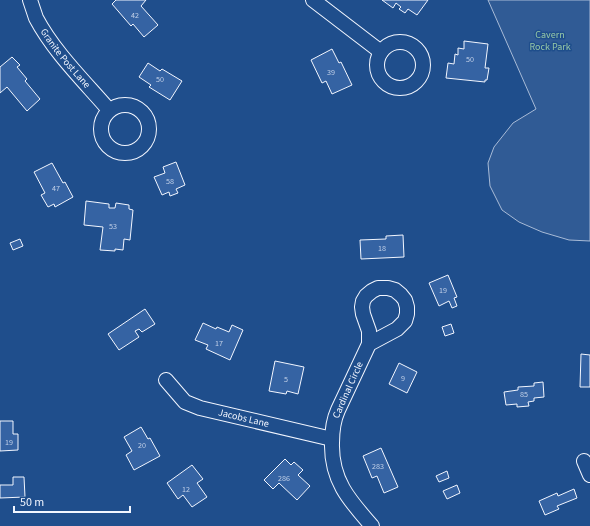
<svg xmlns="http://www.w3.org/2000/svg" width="590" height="526" viewBox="0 0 590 526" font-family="'Source Sans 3',sans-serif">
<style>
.green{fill:#305b95;stroke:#a8bbd7}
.building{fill:#3563a3;stroke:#f2f6ff}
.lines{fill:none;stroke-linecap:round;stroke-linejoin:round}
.street-casing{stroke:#f2f6ff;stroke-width:16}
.street{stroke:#1f4e8c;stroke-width:14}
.labels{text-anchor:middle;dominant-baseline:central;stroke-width:3;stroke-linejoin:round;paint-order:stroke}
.number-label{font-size:8px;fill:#c3d1e8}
.park-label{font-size:10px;fill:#97c8a6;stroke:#1f4e8c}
.street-label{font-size:10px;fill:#f2f6ff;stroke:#1f4e8c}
</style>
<rect width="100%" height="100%" fill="#1f4e8c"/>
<polygon class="green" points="488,0 590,0 590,241 569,240 542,232 519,222 502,210 490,186 488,163 494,147 513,123 536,109"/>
<g class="building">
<polygon points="116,0 146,0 141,6 158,25 144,37 133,24 131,26 112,4"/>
<polygon points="382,0 428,0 417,15 408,9 405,13 399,9 401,7 396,3 393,8"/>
<polygon points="464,41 488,44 485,68 489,68 487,80 485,80 485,82 446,78 448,63 454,64 455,54 458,55 458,48 464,49"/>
<polygon points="332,49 339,63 341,62 352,85 332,94 326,81 322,83 311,60"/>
<polygon points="12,57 20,65 17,67 27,79 25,81 40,99 27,111 7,87 0,93 0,67"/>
<polygon points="148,63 160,71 162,69 182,81 170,100 149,87 151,85 139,77"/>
<polygon points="176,162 185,185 176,189 178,193 170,196 169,192 162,195 154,177 165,173 163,167"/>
<polygon points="52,163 63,183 65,182 73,197 55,207 54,204 48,207 41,195 45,193 34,172"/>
<polygon points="86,201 109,204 109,208 115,208 116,203 129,205 129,209 133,210 130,240 124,239 123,250 115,249 115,251 100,250 103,227 84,225"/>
<polygon points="403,235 404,257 361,259 360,240 386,239 386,236"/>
<polygon points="20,239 23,246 13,250 10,243"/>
<polygon points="448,275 457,297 454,298 457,306 452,308 449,301 439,306 429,283"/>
<polygon points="145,309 155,324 142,332 139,329 135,331 139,337 119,350 108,334"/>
<polygon points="203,323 216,329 217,327 229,332 232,325 243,330 230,360 206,349 208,345 195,340"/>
<polygon points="451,324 454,333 445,336 442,327"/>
<polygon points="581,354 590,355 590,387 580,387"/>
<polygon points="275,361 304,367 298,394 287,391 286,394 269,391"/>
<polygon points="399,363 417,372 407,393 389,384"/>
<polygon points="543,382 544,397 534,398 534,401 528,402 529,406 517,407 517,404 506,405 504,392 518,390 518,387 534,386 534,383"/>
<polygon points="0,421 13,421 13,434 18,434 18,450 0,451"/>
<polygon points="141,427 148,439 150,438 160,456 134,470 126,455 132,451 124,437"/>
<polygon points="381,448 398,487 384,493 377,476 372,478 363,456"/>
<polygon points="285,459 291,465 294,462 303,470 298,475 310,486 297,500 279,483 273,489 264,480"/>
<polygon points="192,465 203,479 197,483 207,497 192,507 183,495 178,499 167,483"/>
<polygon points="447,471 449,478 439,482 436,476"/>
<polygon points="13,477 24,477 25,497 0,498 0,485 13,485"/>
<polygon points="457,485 460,493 447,499 443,491"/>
<polygon points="574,489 577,498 557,506 559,509 545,515 539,501 557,493 558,496"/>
</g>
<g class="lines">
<g class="street-casing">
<g id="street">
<path id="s1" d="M30 0C32 6 34 12 36 18 54 52 84 81 109 110"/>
<polyline points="313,0 381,52"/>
<circle cx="400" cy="65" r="23"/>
<circle cx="125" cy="129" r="24"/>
<path d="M369 344V331L363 314 362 307 363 301 366 296 372 291 378 288H388L395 290 401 295 405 300 407 307V314L405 321 397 329 369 344 338 410C333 421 332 431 332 443 331 480 349 500 372 526"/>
<path id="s2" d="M166 380 185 402 200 408 332 439"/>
<polyline points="584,461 590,475"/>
</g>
</g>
<use href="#street" class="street"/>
</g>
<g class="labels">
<g class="number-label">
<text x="135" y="15">42</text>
<text x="470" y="59">50</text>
<text x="331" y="72">39</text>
<text x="160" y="79">50</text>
<text x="170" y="181">58</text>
<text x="56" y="188">47</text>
<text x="113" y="226">53</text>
<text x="382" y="248">18</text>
<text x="443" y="290">19</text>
<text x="219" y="343">17</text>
<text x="403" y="378">9</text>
<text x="286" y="379">5</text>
<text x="524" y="394">85</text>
<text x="9" y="442">19</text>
<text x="142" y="445">20</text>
<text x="378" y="466">283</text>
<text x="284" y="478">286</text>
<text x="186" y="489">12</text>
</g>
<g class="park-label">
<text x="550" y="35">Cavern<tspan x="550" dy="12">Rock Park</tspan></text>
</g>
<g class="street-label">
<text stroke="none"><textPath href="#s1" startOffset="69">Granite Post Lane</textPath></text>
<text transform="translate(348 390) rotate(-66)">Cardinal Circle</text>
<text stroke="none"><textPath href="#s2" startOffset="90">Jacobs Lane</textPath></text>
</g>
</g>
<path d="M14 506v6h116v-6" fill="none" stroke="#f2f6ff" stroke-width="2"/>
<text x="20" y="506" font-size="12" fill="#f2f6ff" stroke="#1f4e8c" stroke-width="3" paint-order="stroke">50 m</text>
</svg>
